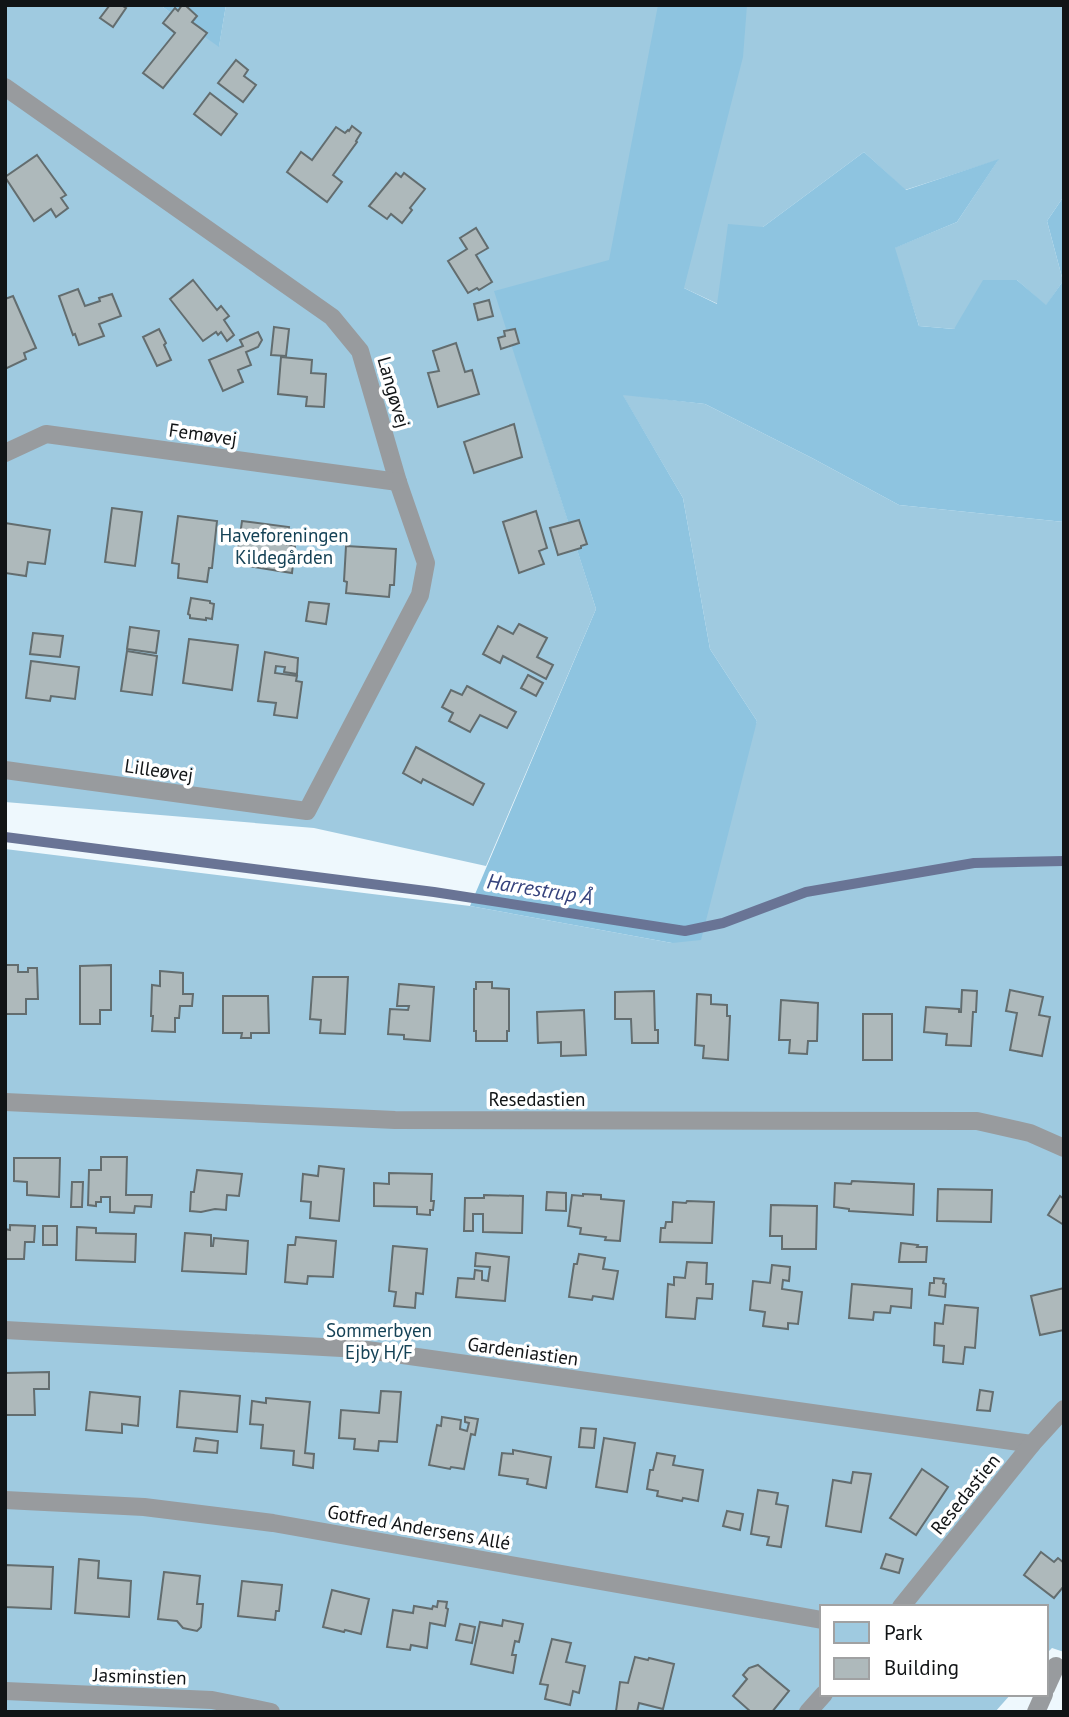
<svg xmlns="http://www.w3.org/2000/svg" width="1069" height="1717" viewBox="0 0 1069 1717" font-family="'PT Sans',sans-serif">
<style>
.green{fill:#9fcae0}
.forest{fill:#8ec4e0}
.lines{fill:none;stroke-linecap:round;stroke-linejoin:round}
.stream{stroke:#697495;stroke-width:10}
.building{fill:#aeb9bb;stroke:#636d6f;stroke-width:2}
.service{stroke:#989b9e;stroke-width:18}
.labels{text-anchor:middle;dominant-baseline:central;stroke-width:7;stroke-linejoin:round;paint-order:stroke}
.street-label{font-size:19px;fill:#111416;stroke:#fff}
.park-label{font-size:19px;fill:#154256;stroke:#fff}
.water-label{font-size:21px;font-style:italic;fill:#35427c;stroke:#fff}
</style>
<rect width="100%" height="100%" fill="#eef8fd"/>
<g class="green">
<polygon points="5,5 160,5 219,46 226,5 1064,5 1064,196 1047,221 1063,281 1046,306 1017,280 954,329 919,326 894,248 957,222 998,160 905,190 864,152 763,227 718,304 684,288 495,291 596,609 486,866 314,828 5,802"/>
<polygon points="622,394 705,404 812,458 899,505 1064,522 1064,1652 1052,1648 1046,1654 1046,1607 822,1607 822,1694 1011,1694 995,1712 5,1712 5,849 470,906 672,943 757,721 710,649 683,498"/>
</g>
<g class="forest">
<polygon points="160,5 226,5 219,47"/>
<polygon points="658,5 747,5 743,57 684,288 717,304 728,224 763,227 864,152 906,190 999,159 957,222 895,248 919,326 954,329 983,280 1017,280 1046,305 1063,281 1047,221 1064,196 1064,522 899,505 812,458 705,404 623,395 683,498 710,649 757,721 701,940 672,943 470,906 596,609 494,291 609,260"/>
</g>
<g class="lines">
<polyline class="stream" points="5,837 434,892 685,931 723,923 806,892 974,863 1064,861"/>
</g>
<g class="building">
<polygon points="108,5 121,5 126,8 113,27 100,18 109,6"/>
<polygon points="182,5 185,5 197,16 192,22 207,33 163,88 143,73 175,33 163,23 175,8 178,11"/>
<polygon points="236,60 248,70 244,76 256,85 243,102 218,83"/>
<polygon points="210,93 237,114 221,135 194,114"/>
<polygon points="352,126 361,133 356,141 357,142 333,175 342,182 327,202 287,172 301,152 312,160 336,127 345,133 348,130 349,131"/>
<polygon points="37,155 66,195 61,198 68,208 56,217 51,209 34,221 5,177"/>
<polygon points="396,173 401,177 404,173 425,189 410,208 412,210 402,223 391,214 387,219 369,206"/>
<polygon points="476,228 488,248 476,255 492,282 479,290 477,288 468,293 448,261 467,249 460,238"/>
<polygon points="193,280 217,310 221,306 229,316 224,320 234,335 227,341 221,332 218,335 216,332 203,341 170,299"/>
<polygon points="78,289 85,306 100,301 99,298 112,294 121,316 99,324 104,336 79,345 75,334 73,335 59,296"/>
<polygon points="13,296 36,348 24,353 26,359 5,369 5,299"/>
<polygon points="489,300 493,316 478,320 474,304"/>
<polygon points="274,327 289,329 286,356 271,355"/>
<polygon points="159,329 166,343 164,345 171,360 157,366 143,337"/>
<polygon points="515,329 519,343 501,349 498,338 505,336 504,331"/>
<polygon points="258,332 262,340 258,347 246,352 251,365 238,370 243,382 223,391 209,360 243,346 240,340"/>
<polygon points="456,343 465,372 472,370 479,394 438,407 428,373 439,371 433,351"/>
<polygon points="281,357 312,360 311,373 326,374 324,407 306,406 307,397 278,394"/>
<polygon points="514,424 522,457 474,473 464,442"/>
<polygon points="112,508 142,512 135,566 105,562"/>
<polygon points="536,511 547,548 539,551 544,564 519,573 503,522"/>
<polygon points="178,516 217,521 212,568 209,568 207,582 178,578 179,564 172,563"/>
<polygon points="579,520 587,544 581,546 581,548 558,555 550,528"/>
<polygon points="242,521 289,527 287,545 295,546 292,573 236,564"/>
<polygon points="5,523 50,530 45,564 28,562 26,576 5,573"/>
<polygon points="346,546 396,549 394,585 390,585 389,597 346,593 347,582 344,581"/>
<polygon points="191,598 210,601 210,603 214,604 212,619 206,618 206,620 190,618 190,615 188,614"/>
<polygon points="309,602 329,604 326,624 306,621"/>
<polygon points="519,624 547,638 537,657 553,665 546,679 503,656 500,663 483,654 498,626 513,634"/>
<polygon points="130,627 159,631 156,653 127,649"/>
<polygon points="33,633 63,636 60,657 30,654"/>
<polygon points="189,639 238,645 232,690 183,683"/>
<polygon points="127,651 157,656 152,695 121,691"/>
<polygon points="265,652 298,658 297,674 284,672 285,667 276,666 275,673 297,676 296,681 302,682 297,718 274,715 276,703 258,701"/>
<polygon points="31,661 79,667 75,699 51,696 50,701 26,698"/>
<polygon points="528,675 543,683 536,696 521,688"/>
<polygon points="467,686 516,712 507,728 480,715 470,732 449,721 453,713 442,707 451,690 462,695"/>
<polygon points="416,747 484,784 473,805 423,779 421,783 403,773"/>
<polygon points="5,965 18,965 18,972 28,972 28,968 37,968 38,999 26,999 26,1014 5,1014"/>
<polygon points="111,965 111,1010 100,1010 100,1024 80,1024 80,966"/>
<polygon points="160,971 183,973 183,994 193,994 192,1006 180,1006 179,1018 175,1018 175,1032 152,1031 153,1016 151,1016 152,985 160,986"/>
<polygon points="313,977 348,977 345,1034 320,1033 321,1020 310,1019"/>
<polygon points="476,982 492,982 492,988 509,989 509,1031 507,1031 507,1041 476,1041 476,1031 474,1031 474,989 476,989"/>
<polygon points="399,984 434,987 430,1041 404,1039 404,1035 388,1034 390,1009 408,1010 409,1006 397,1006"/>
<polygon points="962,990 977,991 976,1012 973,1012 971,1046 946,1045 947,1034 924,1032 926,1007 959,1009 959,1012 961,1012"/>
<polygon points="1010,990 1043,997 1039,1015 1050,1017 1042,1056 1010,1050 1017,1013 1006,1011"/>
<polygon points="654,991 655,1030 658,1030 658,1043 632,1043 631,1019 615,1019 615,992"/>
<polygon points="697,994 711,995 711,1004 727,1005 727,1016 730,1016 728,1060 703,1058 704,1046 695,1045"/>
<polygon points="223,996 268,996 269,1033 251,1033 251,1038 241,1038 242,1033 223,1033"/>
<polygon points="781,1000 818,1003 817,1041 808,1041 807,1054 789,1053 790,1040 779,1040"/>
<polygon points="584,1010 586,1055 561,1056 561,1042 538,1043 537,1012"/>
<rect x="863" y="1014" width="29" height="46"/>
<polygon points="101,1157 127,1157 126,1195 152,1195 151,1207 135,1206 134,1213 110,1212 110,1197 101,1197 101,1202 96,1202 96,1206 88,1205 89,1170 101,1170"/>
<polygon points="14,1158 60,1158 59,1197 27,1195 27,1182 14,1181"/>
<polygon points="319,1166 344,1169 339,1221 310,1218 311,1202 301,1201 303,1174 318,1176"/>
<polygon points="197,1170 242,1174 239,1196 227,1195 226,1210 215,1209 201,1212 190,1211 191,1192 194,1192"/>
<polygon points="389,1173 432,1174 431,1201 434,1201 433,1210 430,1210 430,1215 417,1214 417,1207 374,1206 374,1183 389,1184"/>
<polygon points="852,1181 914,1184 913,1215 849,1211 849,1209 834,1207 835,1183 851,1184"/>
<polygon points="72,1182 83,1182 82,1207 71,1207"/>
<polygon points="938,1189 992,1190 991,1222 937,1221"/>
<polygon points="547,1192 566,1193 566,1211 546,1210"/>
<polygon points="583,1194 601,1195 601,1199 624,1201 620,1241 605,1240 606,1237 580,1234 581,1228 568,1226 572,1195 583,1196"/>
<polygon points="484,1195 523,1196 522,1233 483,1232 483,1214 473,1214 473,1231 464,1231 465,1198 484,1198"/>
<polygon points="1060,1196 1064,1199 1064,1225 1048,1215"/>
<polygon points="687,1201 714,1202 712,1243 660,1242 661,1228 665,1228 666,1222 672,1222 673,1202 686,1203"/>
<polygon points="771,1205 817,1206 816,1249 782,1249 782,1236 770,1236"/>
<polygon points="10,1225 35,1226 34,1242 25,1242 24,1259 5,1259 5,1229 10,1230"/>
<rect x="43" y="1226" width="14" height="19"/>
<polygon points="77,1227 96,1228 96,1233 136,1234 135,1262 76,1260"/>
<polygon points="185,1233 211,1235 211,1246 213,1246 214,1238 248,1241 246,1274 182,1271"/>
<polygon points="296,1237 336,1241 333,1277 308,1276 307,1284 285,1282 288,1245 295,1245"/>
<polygon points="901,1243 918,1245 917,1247 927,1247 926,1262 899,1262"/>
<polygon points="393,1246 427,1249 423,1294 416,1293 415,1308 394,1306 396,1292 389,1291"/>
<polygon points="476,1253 509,1257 505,1301 456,1297 458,1278 474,1279 475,1270 482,1271 482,1280 488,1281 490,1267 475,1266"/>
<polygon points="579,1254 605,1258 603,1269 618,1271 613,1299 593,1296 592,1300 569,1297 574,1264 577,1264"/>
<polygon points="687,1262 707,1263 706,1284 713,1284 712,1299 697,1298 695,1319 666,1317 668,1284 674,1285 674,1277 685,1278"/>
<polygon points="772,1265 790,1267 789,1281 783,1280 782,1289 802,1292 798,1324 788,1323 788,1329 763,1326 765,1312 750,1310 753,1281 770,1283"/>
<polygon points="934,1278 944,1279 943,1283 946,1284 945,1297 929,1295 930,1283 934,1283"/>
<polygon points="852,1284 912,1289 911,1308 891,1306 890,1313 874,1312 873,1320 849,1318"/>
<polygon points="1064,1288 1064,1330 1040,1335 1031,1296"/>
<polygon points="945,1305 978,1308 975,1348 965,1347 963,1364 943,1362 944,1346 934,1345 935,1323 943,1324"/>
<polygon points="49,1372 49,1389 34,1389 35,1415 5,1415 5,1373"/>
<polygon points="980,1390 993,1392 990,1411 977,1410"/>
<polygon points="180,1391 240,1396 237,1432 177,1427"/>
<polygon points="381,1391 401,1392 397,1442 379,1441 378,1451 354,1449 355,1439 339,1438 341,1410 379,1413"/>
<polygon points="90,1392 140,1397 138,1426 122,1424 122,1433 86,1430"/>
<polygon points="266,1398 310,1402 305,1453 314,1454 313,1468 293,1465 294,1451 261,1448 263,1425 250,1424 252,1401 266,1403"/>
<polygon points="442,1417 461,1420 460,1429 467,1431 469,1423 465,1422 465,1417 478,1419 475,1435 471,1434 464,1469 451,1467 450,1469 429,1465 437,1425 441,1426"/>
<polygon points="581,1428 596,1429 594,1448 579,1447"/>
<polygon points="196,1438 218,1441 217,1453 194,1451"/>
<polygon points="604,1438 635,1443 627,1492 596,1487"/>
<polygon points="513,1450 551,1457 546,1488 527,1484 528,1479 499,1475 502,1453 513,1454"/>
<polygon points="657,1453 675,1456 673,1465 703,1470 698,1501 683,1498 682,1501 657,1496 658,1491 647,1489 650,1470 653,1470"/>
<polygon points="922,1469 948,1487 916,1535 890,1518"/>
<polygon points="853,1472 871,1474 861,1532 826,1526 833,1480 851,1483"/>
<polygon points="758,1490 778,1493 776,1504 788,1506 781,1547 767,1545 769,1537 751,1534"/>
<polygon points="727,1511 743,1514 740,1530 723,1526"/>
<polygon points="1041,1552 1054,1562 1058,1558 1064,1563 1064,1586 1054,1598 1024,1575"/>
<polygon points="886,1554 903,1559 899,1573 881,1568"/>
<polygon points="79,1559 99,1561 98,1578 131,1581 129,1617 75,1613"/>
<polygon points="5,1565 53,1567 51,1609 5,1607"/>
<polygon points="164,1572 200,1576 197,1604 203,1604 201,1627 197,1631 183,1628 177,1621 158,1619"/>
<polygon points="242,1581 282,1585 279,1611 276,1611 275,1620 238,1616"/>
<polygon points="332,1590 369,1599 361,1634 345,1630 344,1632 323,1627"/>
<polygon points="438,1601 447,1602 446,1608 448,1609 445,1626 430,1623 427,1648 411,1645 410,1650 387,1647 393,1610 413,1613 414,1606 432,1609 433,1606 437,1607"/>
<polygon points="503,1620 523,1624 519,1642 515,1641 512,1655 516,1655 513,1673 471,1664 480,1622 502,1626"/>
<polygon points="460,1624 475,1627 472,1643 456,1640"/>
<polygon points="552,1639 571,1643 566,1662 585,1666 579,1693 573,1691 570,1705 545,1699 548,1685 540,1684"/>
<polygon points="635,1657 648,1660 649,1658 674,1664 663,1709 639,1703 637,1712 616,1711 620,1682 628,1683"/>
<polygon points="758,1665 789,1691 772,1712 751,1712 733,1696 747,1679 743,1675 749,1668"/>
</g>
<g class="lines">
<g class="service">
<polyline points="5,87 332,317 360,351 398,482 426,563 420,595 307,811 5,770"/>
<polyline points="5,453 46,434 398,482"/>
<polyline points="5,1102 395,1120 977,1121 1030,1133 1064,1148"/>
<polyline points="5,1330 360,1349 1032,1444"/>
<polyline points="5,1500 144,1507 273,1523 822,1620"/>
<polyline points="901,1607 1032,1444 1064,1409"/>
<polyline points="1046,1688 1056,1666"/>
<polyline points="5,1691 212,1700 271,1712"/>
<polyline points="808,1712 824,1694"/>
<polyline points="1036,1712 1044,1694"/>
</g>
</g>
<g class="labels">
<g class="street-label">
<text transform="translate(394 392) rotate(74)">Langøvej</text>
<text transform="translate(203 434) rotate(8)">Femøvej</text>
<text transform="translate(159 770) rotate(8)">Lilleøvej</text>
<text x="537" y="1099">Resedastien</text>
<text transform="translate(523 1351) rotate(8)">Gardeniastien</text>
<text transform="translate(965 1494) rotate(-51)">Resedastien</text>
<text transform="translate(419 1527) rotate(10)">Gotfred Andersens Allé</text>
<text transform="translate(140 1676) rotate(2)">Jasminstien</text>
</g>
<g class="park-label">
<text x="284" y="535">Haveforeningen<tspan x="284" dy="22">Kildegården</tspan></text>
<text x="379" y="1330">Sommerbyen<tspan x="379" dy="22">Ejby H/F</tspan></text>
</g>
<g class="water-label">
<text transform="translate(540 889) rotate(9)">Harrestrup Å</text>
</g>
</g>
<rect width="1069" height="1717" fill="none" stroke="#111416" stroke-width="14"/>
<rect x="820" y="1605" width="228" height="91" fill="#ffffff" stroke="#a0a1a2" stroke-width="2"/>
<rect x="834" y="1622" width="35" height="21" fill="#9fcae0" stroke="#a0a1a2" stroke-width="2"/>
<text x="884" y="1640" font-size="21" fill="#111416">Park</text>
<rect x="834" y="1658" width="35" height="21" fill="#aeb9bb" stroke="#a0a1a2" stroke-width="2"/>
<text x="884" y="1675" font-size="21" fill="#111416">Building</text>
</svg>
